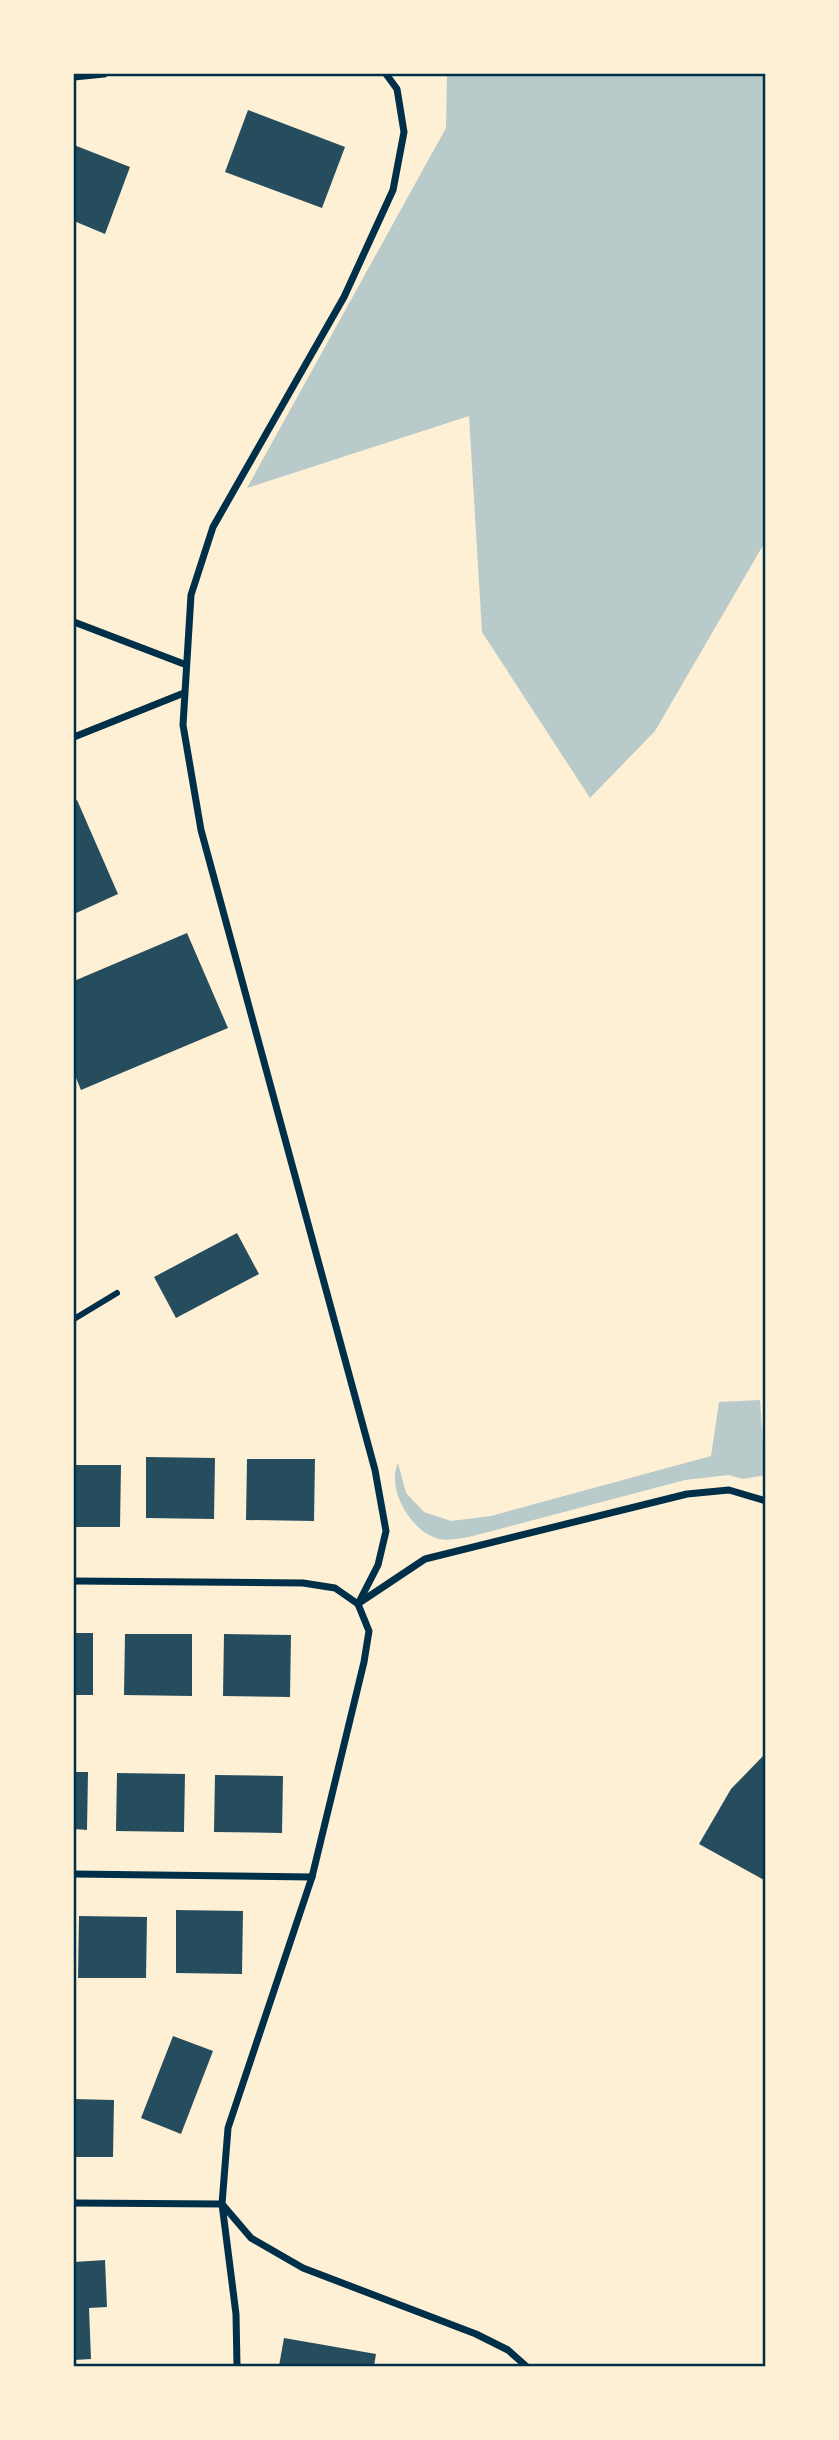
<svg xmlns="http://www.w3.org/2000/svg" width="839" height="2440" viewBox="0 0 839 2440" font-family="'Work Sans',sans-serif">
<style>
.green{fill:#b9caca}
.building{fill:#264d5e}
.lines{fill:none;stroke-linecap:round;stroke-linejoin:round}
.pedestrian{stroke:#003049;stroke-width:6}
.minor{stroke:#003049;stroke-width:7}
.neatline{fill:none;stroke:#003049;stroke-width:2.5}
</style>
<rect width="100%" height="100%" fill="#fdf0d5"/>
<g class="green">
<polygon points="447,74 765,74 765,542 655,731 590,798 482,632 469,416 247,488 446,128"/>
<path d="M760 1400 765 1475 743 1479 729 1475 685 1480 473 1536C462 1538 450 1541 439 1539 411 1532 386 1489 398 1463L406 1493 424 1512 451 1521 491 1516 711 1456 719 1402Z"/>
</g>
<g class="building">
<polygon points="248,110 345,147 322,208 225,172"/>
<polygon points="74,145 130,167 105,234 74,221"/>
<polygon points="77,800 118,894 74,914 74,802"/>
<polygon points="187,933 228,1028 81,1090 74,1073 74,981"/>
<polygon points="237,1233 259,1274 176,1318 154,1277"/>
<polygon points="146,1457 215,1458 214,1519 146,1518"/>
<polygon points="247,1459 315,1459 314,1521 246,1520"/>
<polygon points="74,1465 121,1465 120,1527 74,1527"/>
<rect x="74" y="1633" width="19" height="62"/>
<polygon points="125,1634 192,1634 192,1696 124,1695"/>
<polygon points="224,1634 291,1635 290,1697 223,1696"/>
<polygon points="766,1753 766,1881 699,1844 731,1789"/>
<polygon points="74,1772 88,1772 87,1830 74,1829"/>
<polygon points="117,1773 185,1774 184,1832 116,1831"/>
<polygon points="215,1775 283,1776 282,1833 214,1832"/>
<polygon points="176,1910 243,1911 242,1974 176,1973"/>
<polygon points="79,1916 147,1917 146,1978 78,1978"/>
<polygon points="173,2036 213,2051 181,2134 141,2118"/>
<polygon points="74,2099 114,2100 113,2157 74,2157"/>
<polygon points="105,2260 107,2307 89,2308 91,2359 74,2360 74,2262"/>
<polygon points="284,2338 376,2354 374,2366 279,2366"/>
</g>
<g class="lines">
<polyline class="pedestrian" points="74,1319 117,1293"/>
<g class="minor">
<polyline points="74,77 104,74"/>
<polyline points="74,622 184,664"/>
<polyline points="74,737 184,693"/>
<polyline points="74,1581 303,1583 335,1588 358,1604"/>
<polyline points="359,1603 425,1559 687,1494 729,1490 766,1501"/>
<polyline points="74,1874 312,1877"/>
<polyline points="74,2203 222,2204 251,2238 303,2268 476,2334 508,2350 526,2366"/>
<polyline points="237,2366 236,2314 222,2204 228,2128 312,1877 364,1662 369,1631 358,1604 378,1565 386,1531 375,1470 201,830 183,725 191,595 213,527 344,297 393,190 404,132 397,89 386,74"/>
</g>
</g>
<rect width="839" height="2440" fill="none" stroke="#fdf0d5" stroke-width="150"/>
<rect x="75" y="75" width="689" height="2290" class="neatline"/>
</svg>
